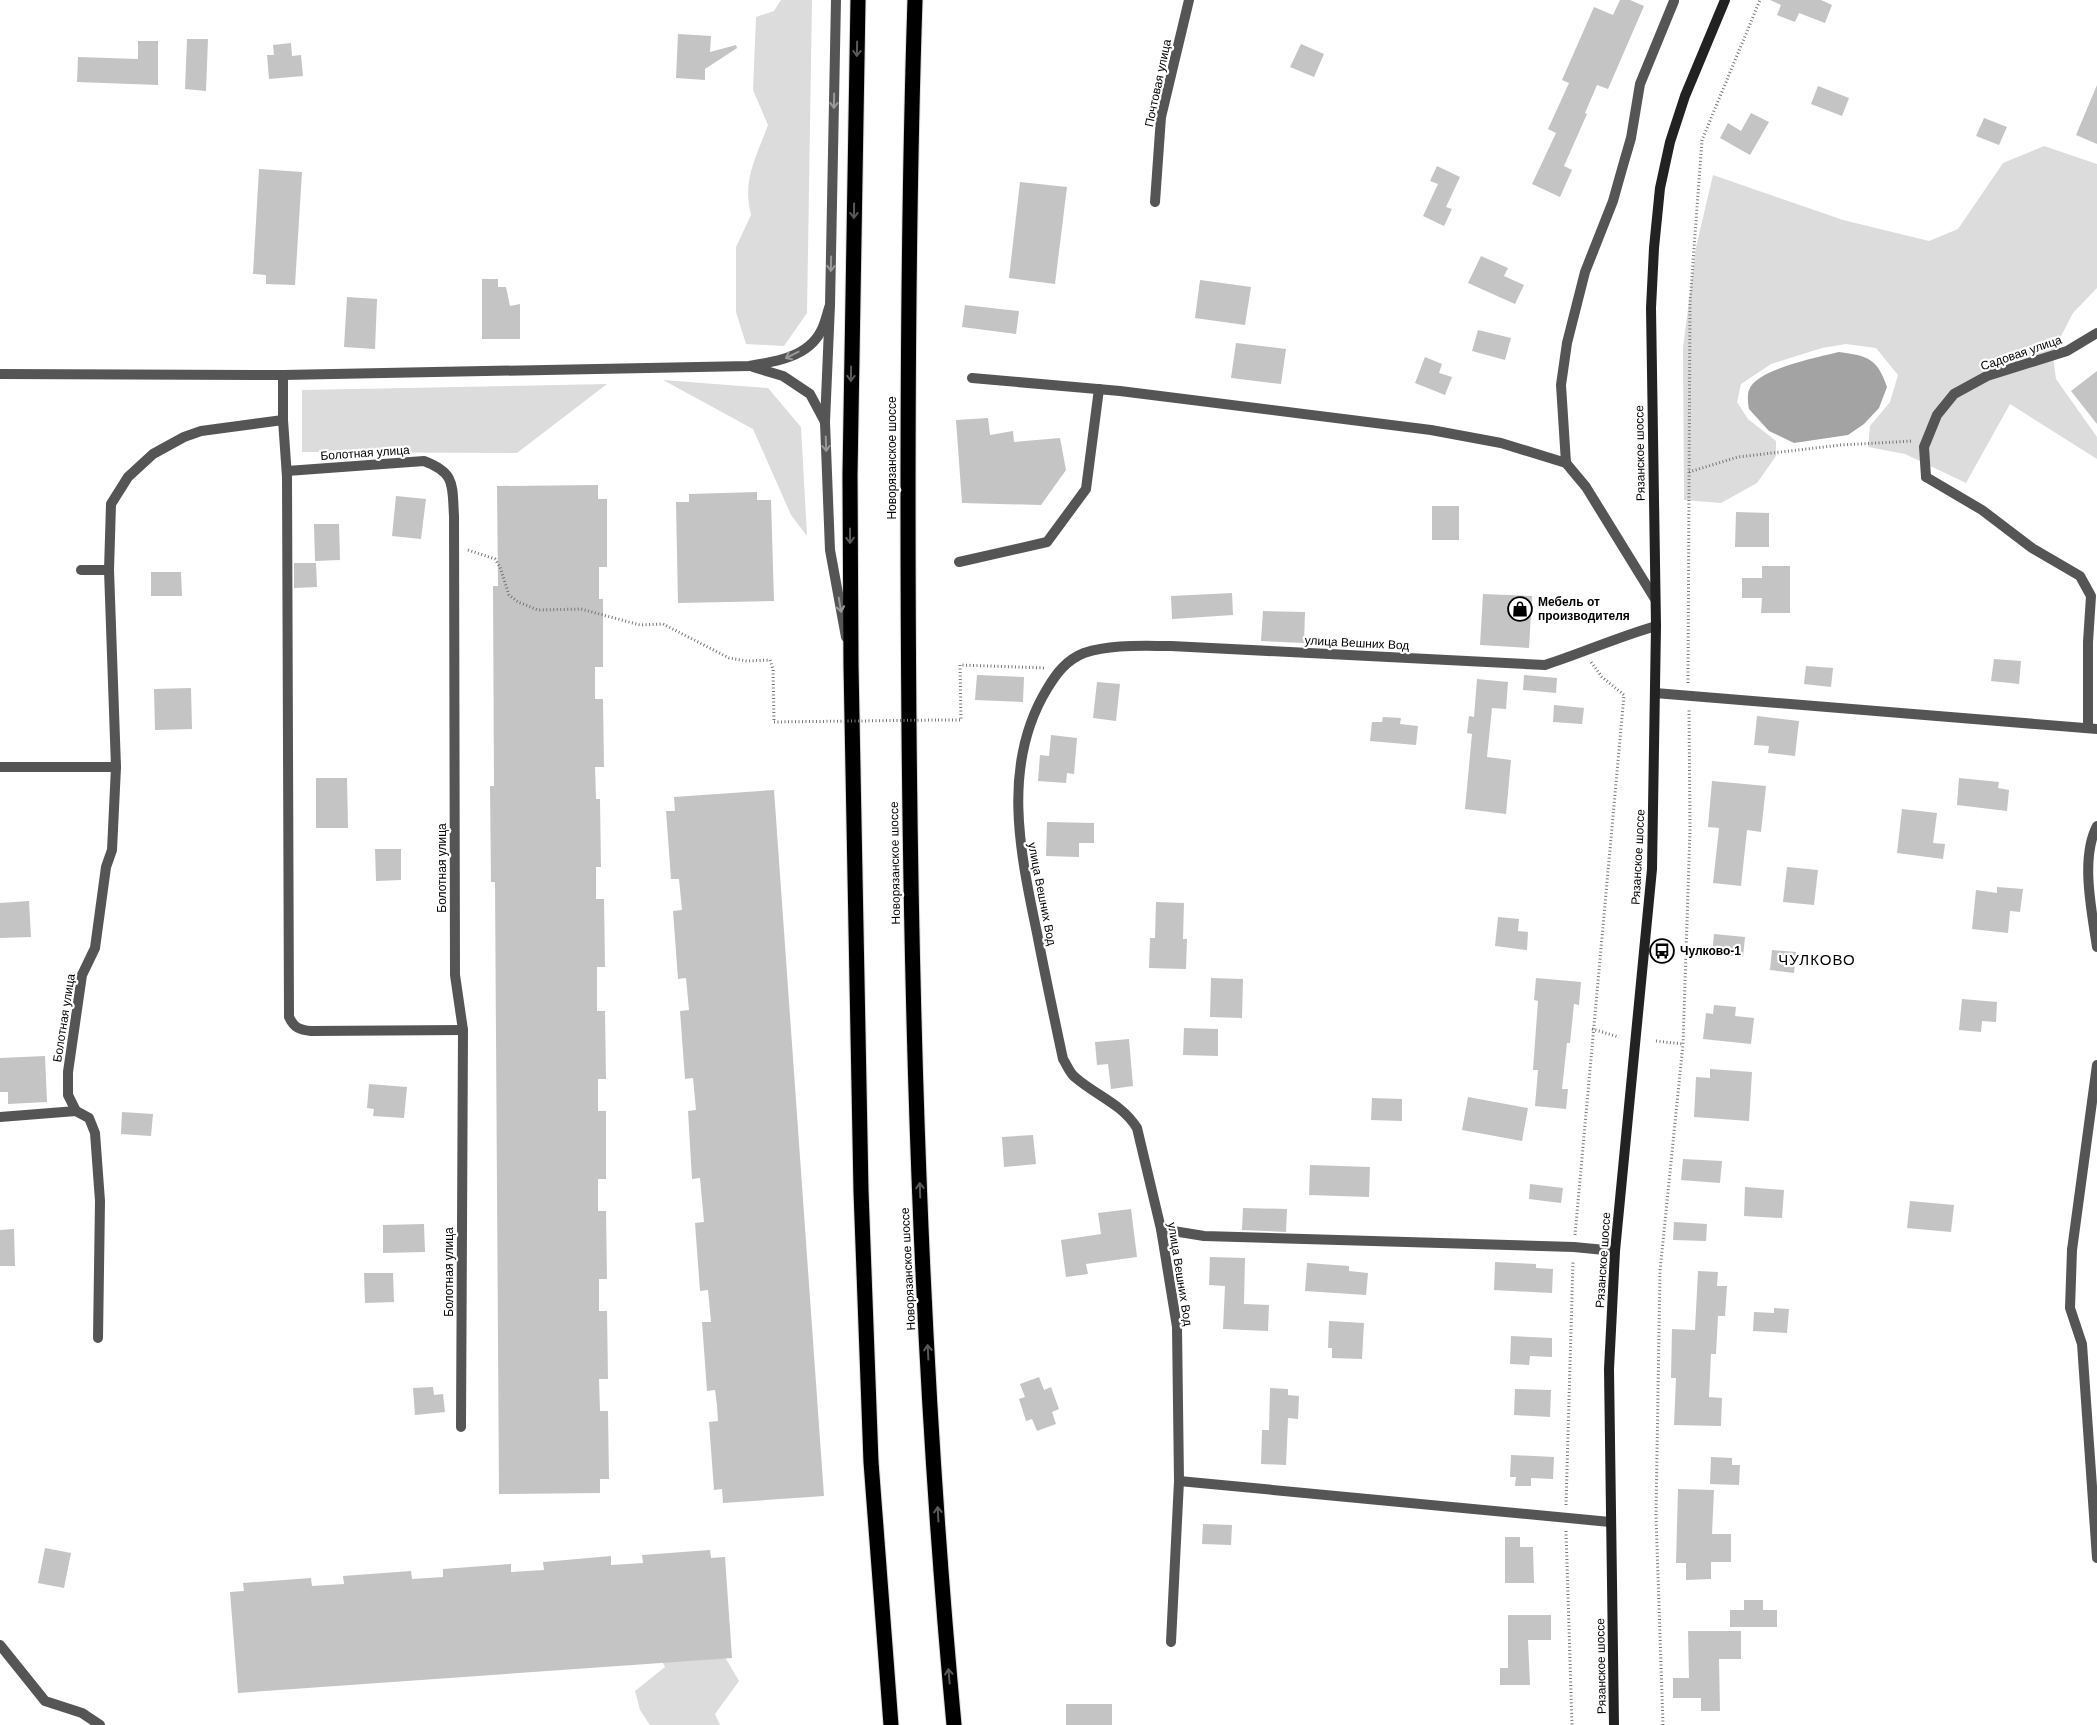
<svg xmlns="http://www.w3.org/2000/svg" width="2097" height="1725" viewBox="0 0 2097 1725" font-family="Helvetica,sans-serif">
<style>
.green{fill:#dcdcdc}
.water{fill:#a3a3a3}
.building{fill:#c4c4c4}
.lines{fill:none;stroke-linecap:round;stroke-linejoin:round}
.highway-casing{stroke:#dbdbdb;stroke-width:17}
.path{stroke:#777;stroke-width:3;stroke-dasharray:1 2.5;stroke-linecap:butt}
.lane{stroke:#555;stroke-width:10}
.street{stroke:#555;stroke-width:10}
.secondary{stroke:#222;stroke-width:10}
.highway{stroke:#000;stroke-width:15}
.path-bridge{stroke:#777;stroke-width:3;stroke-dasharray:1 2.5;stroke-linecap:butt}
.oneway{stroke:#595959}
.oneway2{stroke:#999}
.labels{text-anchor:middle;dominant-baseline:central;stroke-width:4.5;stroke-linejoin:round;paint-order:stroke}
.street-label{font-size:12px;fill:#000;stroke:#fff}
.poi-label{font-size:12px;font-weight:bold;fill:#000;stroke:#fff;text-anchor:start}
.quarter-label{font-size:15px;letter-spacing:1px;fill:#000;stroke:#fff}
</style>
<rect width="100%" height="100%" fill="#fff"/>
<g class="green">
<path d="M781 0H812L807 313 784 346 746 344 736 312V247L751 215C742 180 756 158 768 125L753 90 756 17 774 11Z"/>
<polygon points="2044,146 2097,164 2097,288 2073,313 2056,346 2053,356 2056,379 2097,437 2097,459 2010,404 1966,483 1905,454 1868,447 1870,426 1890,402 1898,375 1876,348 1846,344 1822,348 1771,364 1741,384 1737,402 1748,419 1776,441 1776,456 1757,483 1721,503 1684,500 1683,348 1696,247 1713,175 1843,220 1929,241 1958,229 2003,163"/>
<polygon points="663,380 768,388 801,427 807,536 791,515 753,429"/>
<polygon points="607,384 517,453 302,452 302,390"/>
<polygon points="719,1647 739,1681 715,1714 720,1725 650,1725 640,1710 635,1691 665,1667 656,1650"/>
</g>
<path class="water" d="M1839 352C1868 356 1877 358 1887 387L1879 408 1864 424 1848 435 1794 443 1769 431 1749 409C1748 404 1747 395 1749 390 1756 369 1819 357 1839 352Z"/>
<g class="building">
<polygon points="1620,0 1630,0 1644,6 1608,89 1597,85 1585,113 1587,114 1564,166 1572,170 1560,197 1532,184 1556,133 1548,129 1569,83 1562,80 1594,7 1613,15"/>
<polygon points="1770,0 1821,0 1832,5 1825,23 1799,13 1795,22 1777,15 1781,5"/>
<polygon points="678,34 711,36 710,52 736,45 737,48 705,69 705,80 676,78"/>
<polygon points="187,39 208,39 206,91 185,89"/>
<polygon points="138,41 158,41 158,85 77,82 78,57 138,59"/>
<polygon points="291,43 292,56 301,55 303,76 269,79 267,55 274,55 273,45"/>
<polygon points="1301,44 1324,54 1314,77 1290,67"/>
<polygon points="2097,85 2097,144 2076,135"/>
<polygon points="1818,86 1849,98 1842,116 1811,104"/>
<polygon points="1751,113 1769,122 1750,155 1720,138 1728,123 1741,131"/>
<polygon points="1984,118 2007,127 1999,145 1976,136"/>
<polygon points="1437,166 1460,177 1446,207 1452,209 1444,226 1423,216 1438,184 1430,181"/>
<polygon points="259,169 302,172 295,285 266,284 266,275 253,274"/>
<polygon points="1020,182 1067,187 1055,284 1009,278"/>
<polygon points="1481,256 1508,268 1504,276 1524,285 1515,304 1468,283"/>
<polygon points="482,279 498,279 498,287 506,287 510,306 520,304 520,339 482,339"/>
<polygon points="1200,280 1251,287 1245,325 1195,318"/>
<polygon points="347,297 377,299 375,349 344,347"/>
<polygon points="965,305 1019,311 1016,334 962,327"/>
<polygon points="1478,330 1511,338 1505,360 1472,351"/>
<polygon points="1236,343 1286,349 1281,384 1231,378"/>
<polygon points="1425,357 1442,364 1439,373 1452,377 1445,395 1415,383"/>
<polygon points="2097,371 2097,424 2071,391"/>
<polygon points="988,418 990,435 1013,431 1014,442 1060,438 1066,470 1041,505 962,503 956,420"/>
<polygon points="598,485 598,499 607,499 607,567 599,567 599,599 603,599 603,667 595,667 595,699 603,699 604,767 595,767 596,799 600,799 601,867 596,867 596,899 604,899 605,967 597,967 597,1011 605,1011 606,1079 598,1079 598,1111 606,1111 606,1179 598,1179 598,1211 606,1211 607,1279 599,1279 599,1311 607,1311 608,1379 599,1379 600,1411 608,1411 609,1479 600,1479 600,1493 499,1494 495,882 491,882 490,786 494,786 493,586 498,586 497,486"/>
<polygon points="757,492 757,500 771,500 774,601 678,603 676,502 689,502 689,494"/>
<polygon points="396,496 426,499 421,539 392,536"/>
<rect x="1432" y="506" width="27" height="34"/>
<polygon points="1736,512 1769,513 1769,547 1735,547"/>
<polygon points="314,524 339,524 340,560 315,561"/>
<polygon points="294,563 316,563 317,587 294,588"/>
<polygon points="1762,566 1790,566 1790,613 1761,613 1762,598 1742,598 1742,578 1762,578"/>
<polygon points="151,572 181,572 182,596 151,596"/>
<polygon points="1232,593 1233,615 1172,619 1171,596"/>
<polygon points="1483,594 1532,596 1529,648 1480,645"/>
<polygon points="1263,611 1305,612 1304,643 1261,641"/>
<polygon points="1994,659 2021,661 2019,684 1991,681"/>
<polygon points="1806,666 1833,668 1831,687 1804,684"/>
<polygon points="977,675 1024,677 1023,702 975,700"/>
<polygon points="1524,675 1557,678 1556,693 1523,690"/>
<polygon points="1477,679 1508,682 1506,709 1492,708 1487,757 1511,760 1506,814 1465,809 1472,734 1467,733 1469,716 1474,717"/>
<polygon points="1097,682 1120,684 1116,721 1093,718"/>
<polygon points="191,688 192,729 155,730 154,689"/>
<polygon points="1554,705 1584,708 1582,724 1553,722"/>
<polygon points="1757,716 1799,721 1795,756 1768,753 1769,746 1754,745"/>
<polygon points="1383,717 1401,718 1400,724 1418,726 1416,745 1370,741 1372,722 1382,722"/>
<polygon points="1051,735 1077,738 1074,774 1067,773 1066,783 1038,781 1040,755 1049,756"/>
<polygon points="316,778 347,778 348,828 316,828"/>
<polygon points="1959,778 1999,782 1998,788 2009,790 2007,811 1957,805"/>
<polygon points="1712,781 1766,786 1761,832 1747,830 1741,886 1713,883 1719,828 1708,827"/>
<polygon points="774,790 824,1496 723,1503 722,1489 714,1490 709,1422 718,1421 717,1405 715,1390 707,1391 702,1322 711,1322 708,1290 700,1291 695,1223 704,1222 700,1178 692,1179 688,1111 696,1110 693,1078 685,1079 680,1011 689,1010 686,978 678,979 673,911 682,910 679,879 671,879 666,811 675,811 674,797"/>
<polygon points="1902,809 1937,813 1933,843 1945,844 1943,859 1897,853"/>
<polygon points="1047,822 1094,823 1094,843 1079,843 1079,857 1046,856"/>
<polygon points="375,849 401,849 401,880 376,881"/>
<polygon points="1787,867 1818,870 1814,905 1783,902"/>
<polygon points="1997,887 2023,889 2020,912 2010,911 2008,933 1972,929 1976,890 1997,893"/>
<polygon points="29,901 31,937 0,938 0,903"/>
<polygon points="1156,902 1184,903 1183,939 1187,939 1186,969 1149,968 1150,938 1155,938"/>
<polygon points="1498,917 1519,919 1518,931 1528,932 1527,950 1495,946"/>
<polygon points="1714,934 1745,937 1743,957 1712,954"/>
<polygon points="1772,950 1796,952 1794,973 1770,970"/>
<polygon points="1211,978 1243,979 1242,1018 1210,1017"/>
<polygon points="1536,978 1581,982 1579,1005 1574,1004 1570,1043 1567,1043 1562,1089 1568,1089 1566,1109 1535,1106 1538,1070 1533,1070 1538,1001 1534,1000"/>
<polygon points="1962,999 1997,1002 1996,1022 1982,1021 1981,1032 1959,1030"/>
<polygon points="1714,1005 1736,1007 1735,1016 1754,1018 1751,1044 1703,1039 1706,1013 1713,1014"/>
<polygon points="1184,1028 1218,1029 1218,1056 1183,1055"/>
<polygon points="1129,1039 1133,1086 1111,1089 1108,1064 1097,1065 1095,1042"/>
<polygon points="45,1056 47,1102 8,1104 8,1092 0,1092 0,1058"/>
<polygon points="1710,1069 1752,1072 1749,1121 1694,1117 1696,1077 1710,1078"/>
<polygon points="369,1084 407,1087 404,1118 373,1116 374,1109 367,1108"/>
<polygon points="1468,1097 1528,1108 1522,1141 1462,1130"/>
<polygon points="1372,1098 1402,1099 1402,1121 1371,1120"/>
<polygon points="122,1112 153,1114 151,1136 121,1134"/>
<polygon points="1033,1135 1036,1164 1004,1167 1002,1137"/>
<polygon points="1683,1159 1722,1161 1720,1183 1681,1180"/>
<polygon points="1310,1165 1370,1167 1369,1197 1309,1195"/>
<polygon points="1530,1184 1563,1188 1561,1203 1529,1199"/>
<polygon points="1745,1187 1784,1190 1782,1218 1744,1216"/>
<polygon points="1910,1201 1954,1205 1951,1232 1907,1228"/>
<polygon points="1243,1208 1287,1209 1286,1232 1242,1230"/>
<polygon points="1131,1209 1137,1257 1086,1264 1088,1274 1066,1277 1061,1240 1101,1234 1098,1213"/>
<polygon points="1674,1222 1707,1224 1706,1241 1673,1240"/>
<polygon points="424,1224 425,1252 383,1253 383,1225"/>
<polygon points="14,1229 15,1266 0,1266 0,1230"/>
<polygon points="1210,1257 1245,1258 1244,1304 1269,1305 1268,1331 1223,1329 1225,1286 1209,1285"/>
<polygon points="1495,1262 1536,1264 1536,1268 1553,1269 1552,1293 1494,1290"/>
<polygon points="1307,1263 1349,1266 1349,1271 1368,1273 1366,1295 1305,1291"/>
<polygon points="1698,1271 1718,1272 1717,1286 1727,1286 1725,1316 1718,1316 1716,1354 1711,1354 1709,1397 1722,1398 1721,1426 1674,1425 1676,1378 1671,1378 1672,1329 1695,1330"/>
<polygon points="364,1273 393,1273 394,1302 365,1303"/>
<polygon points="1774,1308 1789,1309 1787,1333 1753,1331 1754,1312 1774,1313"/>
<polygon points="1329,1321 1364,1323 1362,1359 1332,1358 1332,1348 1328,1348"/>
<polygon points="1511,1336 1552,1338 1552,1357 1530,1356 1529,1365 1510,1364"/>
<polygon points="1039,1377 1044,1390 1051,1387 1059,1409 1052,1412 1056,1424 1037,1431 1032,1419 1026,1421 1019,1399 1025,1397 1020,1384"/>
<polygon points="433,1387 434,1395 443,1394 445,1412 415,1415 413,1388"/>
<polygon points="1270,1388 1288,1389 1288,1395 1299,1396 1298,1419 1288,1418 1286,1465 1261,1464 1262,1430 1269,1430"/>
<polygon points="1515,1389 1551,1390 1550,1417 1514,1415"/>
<polygon points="1511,1455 1554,1457 1553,1479 1531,1478 1531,1486 1515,1486 1516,1477 1510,1477"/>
<polygon points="1711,1457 1732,1458 1732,1465 1740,1465 1739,1485 1710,1484"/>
<polygon points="1678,1489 1714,1490 1712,1534 1731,1534 1731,1562 1711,1562 1711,1579 1686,1580 1686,1563 1676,1563"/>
<polygon points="1203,1524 1232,1525 1231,1545 1202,1544"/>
<polygon points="1505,1537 1520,1537 1520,1547 1533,1547 1534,1583 1505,1583"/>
<polygon points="45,1548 71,1553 64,1588 38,1583"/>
<polygon points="710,1550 711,1558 725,1557 732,1658 238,1693 230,1592 244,1591 243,1583 311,1578 312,1586 344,1584 343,1576 411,1571 412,1579 443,1577 443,1569 511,1564 511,1572 544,1570 543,1562 611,1556 611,1565 643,1563 642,1555"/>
<polygon points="1744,1600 1763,1600 1763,1610 1777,1610 1777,1627 1730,1627 1730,1610 1744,1610"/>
<polygon points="1508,1615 1551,1615 1551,1640 1528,1640 1530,1685 1500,1685 1500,1668 1508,1668"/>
<polygon points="1688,1631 1741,1631 1741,1659 1719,1659 1720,1711 1701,1711 1701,1698 1673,1698 1673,1678 1689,1678"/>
<rect x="1066" y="1704" width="46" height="21"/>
</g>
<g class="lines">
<g class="highway-casing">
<g id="highway">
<polyline points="858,0 850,475 851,665 861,1191 871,1462 891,1725"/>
<path d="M915 0C907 243 907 486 909 729 912 1061 923 1394 954 1725"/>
</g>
</g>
<g class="path">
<polyline points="1689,472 1738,457 1841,445 1913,441"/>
<polyline points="468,550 495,559 500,567 509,595 518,602 538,610 581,609 640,625 663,624 729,658 747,661 770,660 773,669 774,722"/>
<polyline points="1688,683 1690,303 1702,140 1760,0"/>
<polyline points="938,720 961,720 960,665 1044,668"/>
<polyline points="1592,1029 1619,1037"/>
<polyline points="1656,1041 1683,1044"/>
<polyline points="1575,1235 1624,695 1602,677 1591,662"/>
<polyline points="1566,1505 1573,1261"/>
<polyline points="1566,1531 1572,1725"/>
<polyline points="1663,1725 1656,1516 1660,1271 1683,1044 1690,830 1689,709"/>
</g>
<g class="lane">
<polyline points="972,378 1120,391 1431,430 1501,443 1566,463 1586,487 1655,599"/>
<polyline points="1566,463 1561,385 1567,343 1585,272 1613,201 1622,169 1631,138 1640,84 1674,1"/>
<polyline points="1926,477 1982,510 2032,548 2080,576 2091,596 2088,642 2088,728"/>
<polyline points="959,562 1047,542 1086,489 1099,389"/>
<polyline points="81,570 109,570"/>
<polyline points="0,767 116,767"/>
<polyline points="1161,1229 1204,1236 1574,1247 1615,1251"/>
<polyline points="2072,1250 2070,1308 2082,1344 2097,1558"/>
<polyline points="1179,1481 1610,1522"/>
<polyline points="0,1645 45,1701 82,1713 100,1725"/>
</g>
<g class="street">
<polyline points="836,0 830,305 825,422 830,550 846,637"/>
<polyline points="1155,202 1161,117 1189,0"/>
<polyline points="753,367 783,376 810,394 825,422"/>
<path d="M0 374 283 375 749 366C775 362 808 357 821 331 825 324 827 313 830 305"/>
<path d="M283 375V420L287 477 289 1017C294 1028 300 1030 311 1031L463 1030"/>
<path d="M287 471 424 461C456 473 452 485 454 516L455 975 463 1030 461 1427"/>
<polyline points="1926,477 1924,447 1937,415 1954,394 1987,376 2067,351 2097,333"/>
<polyline points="1655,693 2097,729"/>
<path d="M2097 826C2080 858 2092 912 2097 947"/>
<polyline points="76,1111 68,1095 68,1072 82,975 95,948 106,867 112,850 116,767 109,570 111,504 128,477 153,454 184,437 201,431 283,420"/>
<polyline points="0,1117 76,1111 89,1118 95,1133 100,1201 98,1338"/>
<polyline points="2072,1250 2097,1065"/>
<path d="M1171 1642 1179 1481 1177 1327 1161 1229 1137 1128C1122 1104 1097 1096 1076 1078 1070 1074 1067 1065 1063 1059 1054 1017 1045 975 1037 933 1020 852 1001 765 1047 689 1056 674 1066 660 1084 653 1111 644 1142 646 1171 646L1545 665C1582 653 1618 637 1656 626"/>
</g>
<polyline class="secondary" points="1614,1725 1609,1369 1615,1251 1652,869 1656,626 1651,308 1654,248 1660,188 1670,142 1685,96 1725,0"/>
<use href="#highway" class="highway"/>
<polyline class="path-bridge" points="774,722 938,720"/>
</g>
<defs><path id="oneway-shaft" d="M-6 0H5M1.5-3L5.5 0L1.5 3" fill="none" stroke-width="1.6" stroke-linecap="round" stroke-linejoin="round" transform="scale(1.25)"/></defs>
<g class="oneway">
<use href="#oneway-shaft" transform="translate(857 49) rotate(91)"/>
<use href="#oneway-shaft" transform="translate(854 211) rotate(91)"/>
<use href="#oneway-shaft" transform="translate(851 374) rotate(91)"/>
<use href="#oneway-shaft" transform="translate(850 536) rotate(90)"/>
<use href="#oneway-shaft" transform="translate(920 1190) rotate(-92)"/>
<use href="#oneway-shaft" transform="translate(928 1352) rotate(-93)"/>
<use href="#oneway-shaft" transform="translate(938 1514) rotate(-93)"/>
<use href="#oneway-shaft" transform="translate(949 1676) rotate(-95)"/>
</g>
<g class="oneway2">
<use href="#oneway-shaft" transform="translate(834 101) rotate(91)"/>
<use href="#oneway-shaft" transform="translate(831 264) rotate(91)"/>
<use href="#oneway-shaft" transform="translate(792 355) rotate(153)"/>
<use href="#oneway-shaft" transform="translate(826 444) rotate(88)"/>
<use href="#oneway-shaft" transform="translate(840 605) rotate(80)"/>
</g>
<defs>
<g id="shop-ring" transform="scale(1.25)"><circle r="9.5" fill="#fff" stroke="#000" stroke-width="1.5"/><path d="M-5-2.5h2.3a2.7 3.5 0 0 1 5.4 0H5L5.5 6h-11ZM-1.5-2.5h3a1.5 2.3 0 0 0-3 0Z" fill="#000"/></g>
<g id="bus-ring" transform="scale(1.25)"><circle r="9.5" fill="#fff" stroke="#000" stroke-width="1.5"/><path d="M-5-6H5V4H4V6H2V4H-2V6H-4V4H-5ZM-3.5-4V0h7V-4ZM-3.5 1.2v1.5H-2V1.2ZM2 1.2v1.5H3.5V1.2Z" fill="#000"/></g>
</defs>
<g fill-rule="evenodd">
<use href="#shop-ring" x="1520" y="609"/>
<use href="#bus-ring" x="1662" y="951"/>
</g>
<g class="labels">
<g class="street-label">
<text transform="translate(1158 83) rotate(-78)">Почтовая улица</text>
<text transform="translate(2021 353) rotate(-19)">Садовая улица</text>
<text transform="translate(365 453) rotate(-4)">Болотная улица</text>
<text transform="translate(1640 453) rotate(-91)">Рязанское шоссе</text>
<text transform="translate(892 458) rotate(-90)">Новорязанское шоссе</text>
<text transform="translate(1357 643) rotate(3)">улица Вешних Вод</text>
<text transform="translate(1638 857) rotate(-87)">Рязанское шоссе</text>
<text transform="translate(895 863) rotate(-91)">Новорязанское шоссе</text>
<text transform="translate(442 868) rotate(-90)">Болотная улица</text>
<text transform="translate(1042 894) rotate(79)">улица Вешних Вод</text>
<text transform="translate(64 1018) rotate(-81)">Болотная улица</text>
<text transform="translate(1603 1260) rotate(-86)">Рязанское шоссе</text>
<text transform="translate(908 1269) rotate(-93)">Новорязанское шоссе</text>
<text transform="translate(449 1272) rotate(-90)">Болотная улица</text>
<text transform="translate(1180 1274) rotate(81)">улица Вешних Вод</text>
<text transform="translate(1601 1666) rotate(-91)">Рязанское шоссе</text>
</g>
<g class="poi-label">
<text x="1538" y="602">Мебель от<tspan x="1538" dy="14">производителя</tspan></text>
<text x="1680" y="951">Чулково-1</text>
</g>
<g class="quarter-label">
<text x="1817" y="959">ЧУЛКОВО</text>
</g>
</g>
</svg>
